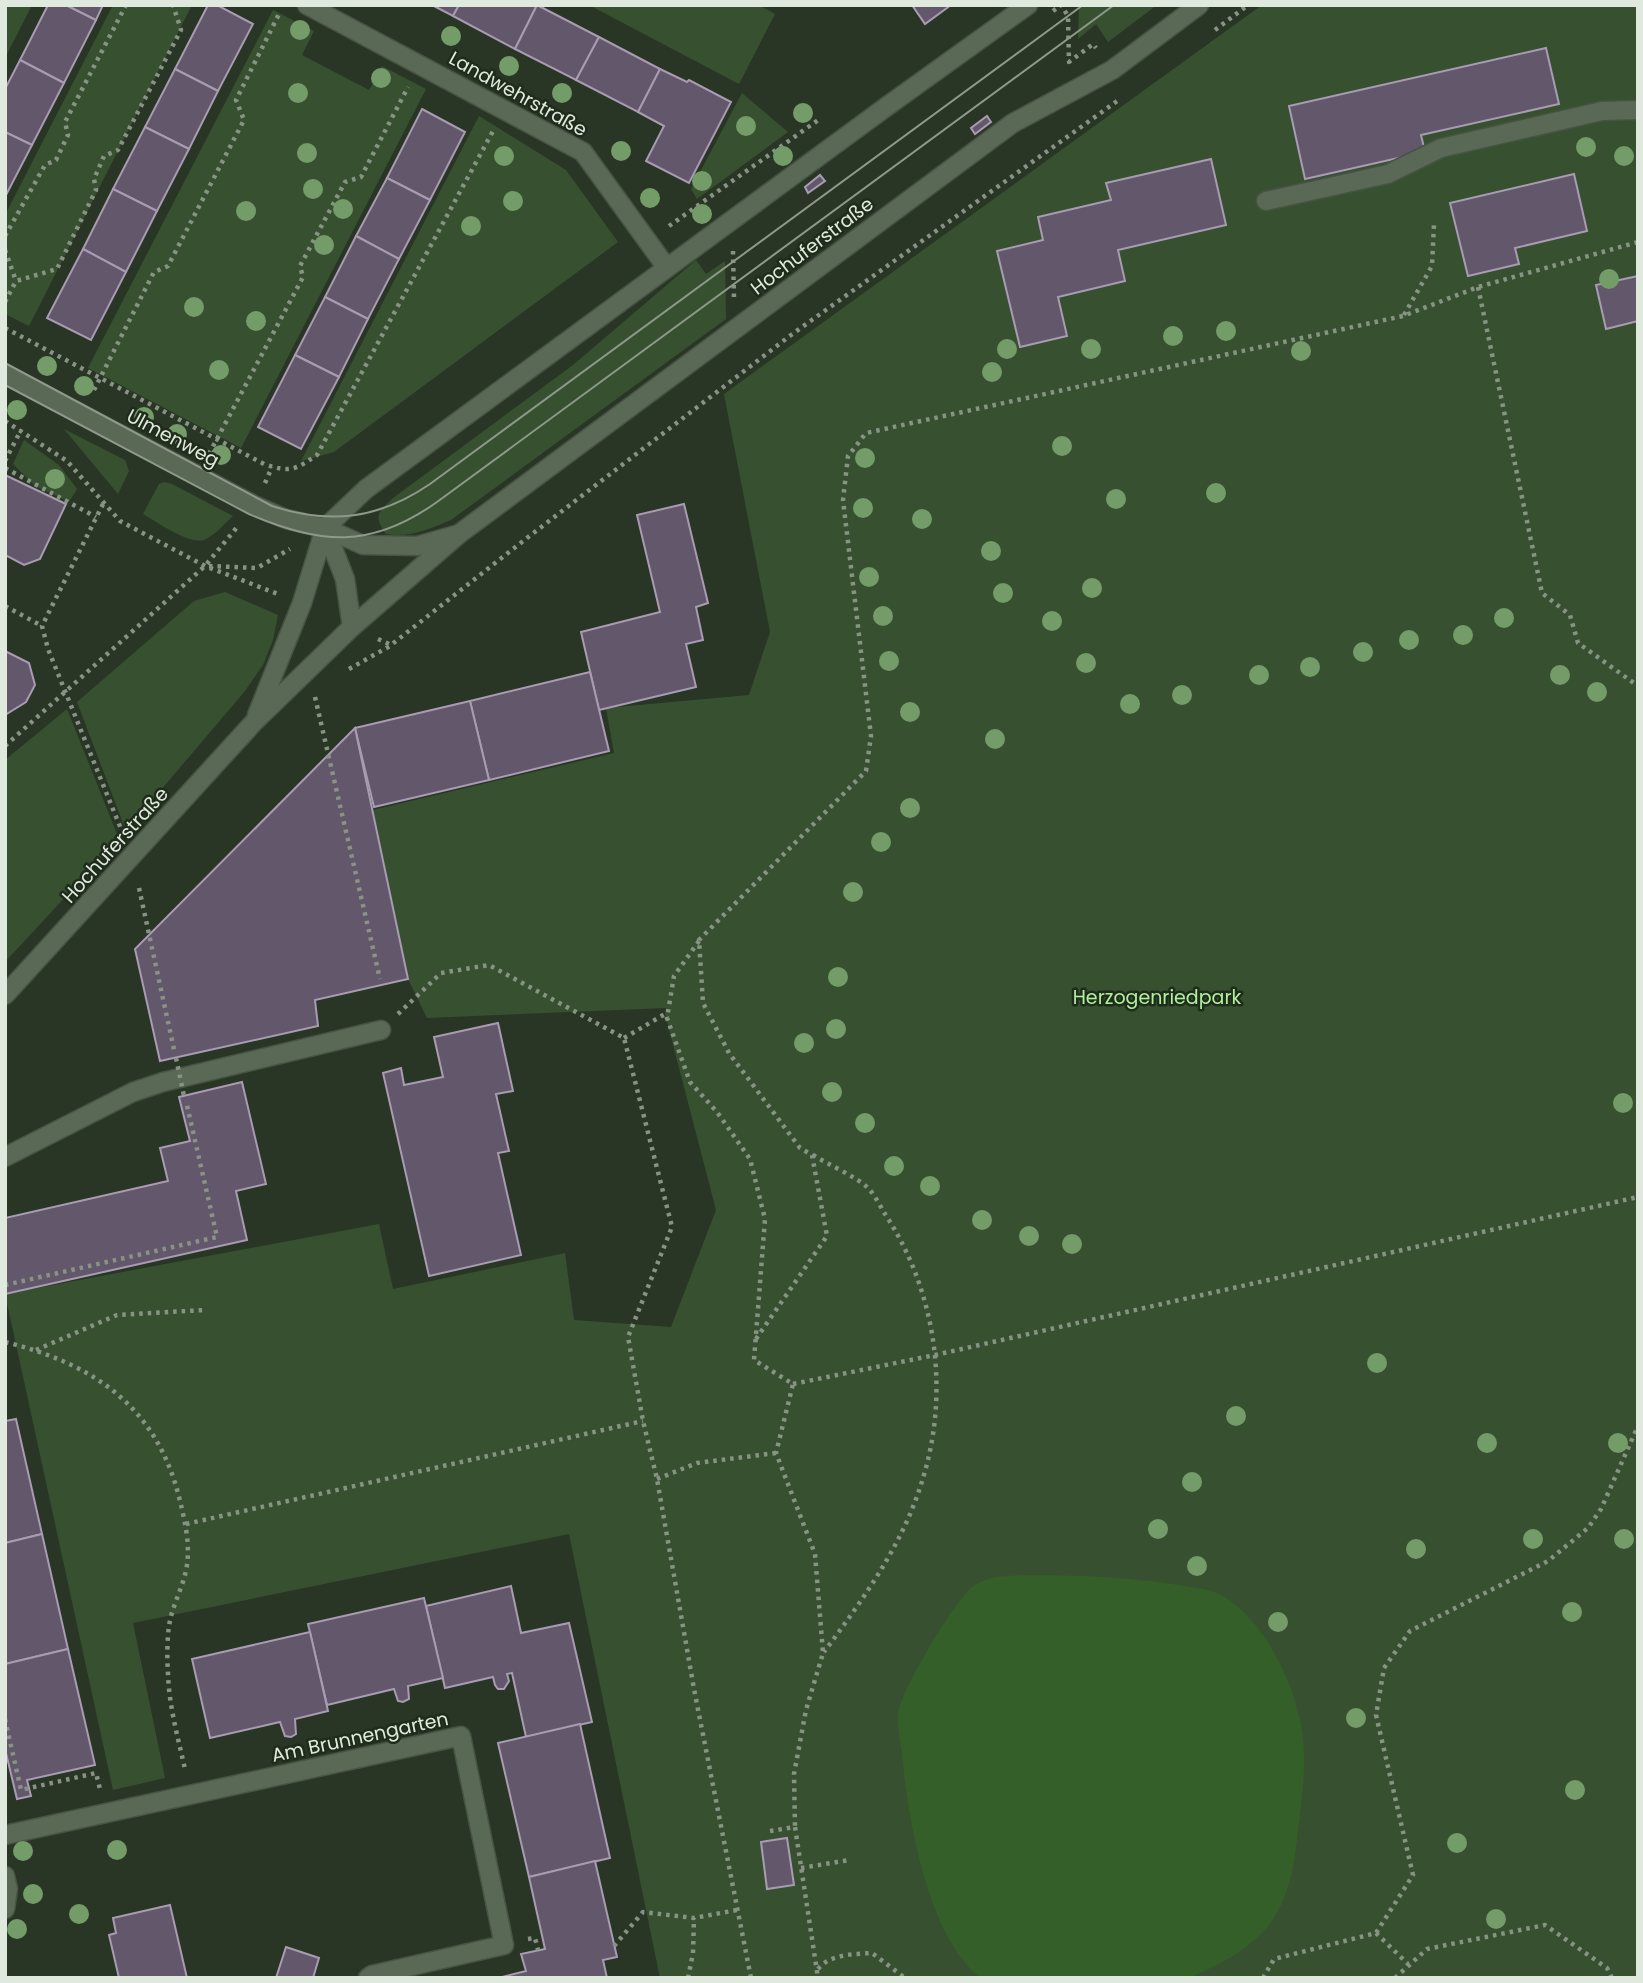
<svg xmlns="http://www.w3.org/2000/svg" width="1643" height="1983" viewBox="0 0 1643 1983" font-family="Poppins,sans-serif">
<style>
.green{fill:#375130}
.water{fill:#355f29}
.building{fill:#62576b;stroke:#a89bb2;stroke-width:2}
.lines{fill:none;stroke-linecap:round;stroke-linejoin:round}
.service-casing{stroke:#475343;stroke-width:21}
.pedestrian-casing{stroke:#475343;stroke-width:21}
.minor-casing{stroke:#475343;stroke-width:21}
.tertiary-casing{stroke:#475343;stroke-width:21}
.path{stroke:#889385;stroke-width:4.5;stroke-dasharray:3.5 5;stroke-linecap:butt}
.service{stroke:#5a6956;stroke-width:18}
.pedestrian{stroke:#5a6956;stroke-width:18}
.minor{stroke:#5a6956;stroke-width:18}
.tertiary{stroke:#5a6956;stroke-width:18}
.tram{stroke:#8e988b;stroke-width:2}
.path-bridge{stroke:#889385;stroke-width:4.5;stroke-dasharray:3.5 5;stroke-linecap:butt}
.tree{fill:#739c68}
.labels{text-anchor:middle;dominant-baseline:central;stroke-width:5;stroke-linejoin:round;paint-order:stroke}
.street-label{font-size:19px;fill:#e0e9de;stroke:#1f2c1b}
.park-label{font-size:19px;fill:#afef9e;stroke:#1f2c1b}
</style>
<rect width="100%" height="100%" fill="#293625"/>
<g class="green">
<polygon points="5,5 32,5 5,58"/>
<polygon points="113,5 192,5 29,326 5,314 5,215"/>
<polygon points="589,5 759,5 775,14 739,84"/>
<polygon points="1079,5 1157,5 1108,42 1096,24 1078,39"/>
<polygon points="1262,5 1638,5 1638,1978 660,1978 569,1534 133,1623 165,1778 113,1790 5,1294 379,1224 393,1289 565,1253 574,1320 671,1327 716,1210 665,1014 666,1008 427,1018 408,979 373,810 614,753 606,708 749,695 770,632 724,394"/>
<polygon points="273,10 314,31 302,55 369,90 382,66 426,89 241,448 88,368"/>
<polygon points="742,93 788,132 697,199 691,189"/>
<polygon points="479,116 566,170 618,242 334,452 301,461"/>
<path d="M696 260 706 274 725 261 726 319 451 520C430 529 409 538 386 534 373 516 378 512 393 498L573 365Z"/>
<polygon points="64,429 125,460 129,471 118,494"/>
<polygon points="24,440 59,465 77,489 69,502 35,486 13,464"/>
<path d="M164 482 172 484 233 516C224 524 216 534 206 539 192 547 157 522 143 514L159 484Z"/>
<polygon points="225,592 278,615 273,640 263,665 245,691 126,831 77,702 194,601"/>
<polygon points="67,709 119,839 5,962 5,760"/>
</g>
<path class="water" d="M1028 1575C1077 1575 1124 1577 1172 1584 1188 1587 1209 1588 1223 1596 1269 1623 1303 1700 1304 1752 1305 1778 1301 1805 1298 1831 1294 1864 1290 1899 1268 1926 1247 1951 1218 1966 1188 1978H981C928 1938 907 1816 902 1752 900 1741 897 1727 898 1715 900 1691 953 1604 972 1587 987 1575 1011 1576 1028 1575Z"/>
<g class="building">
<polygon points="48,5 66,5 96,20 64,83 20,60"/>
<polygon points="66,5 103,5 96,20"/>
<polygon points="208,5 217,5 253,24 218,91 175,69"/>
<polygon points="432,5 459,5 453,16"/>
<polygon points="459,5 537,5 515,49 453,16"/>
<polygon points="537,5 599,37 576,80 515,49"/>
<polygon points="912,5 951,5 925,24"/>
<polygon points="599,37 660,69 638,112 576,80"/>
<polygon points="1546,48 1559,104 1421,135 1425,152 1305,179 1289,106"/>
<polygon points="20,60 64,83 32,145 5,132 5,89"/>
<polygon points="175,69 218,91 189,149 145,127"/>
<polygon points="660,69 687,82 689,80 731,102 689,183 646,161 664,126 638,112"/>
<polygon points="422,109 465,132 430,200 387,178"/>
<polygon points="987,116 991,122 975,134 971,128"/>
<polygon points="145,127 189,149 157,211 113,189"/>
<polygon points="5,132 32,145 5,197"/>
<polygon points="1211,159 1226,225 1118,250 1125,281 1058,297 1067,336 1020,347 997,251 1043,240 1038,217 1111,200 1106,183"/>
<polygon points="1574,174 1587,231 1515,248 1519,264 1468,276 1450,203"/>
<polygon points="820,175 825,181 808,193 805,187"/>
<polygon points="387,178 430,200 399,259 356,236"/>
<polygon points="113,189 157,211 126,272 83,249"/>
<polygon points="356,236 399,259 368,319 325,297"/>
<polygon points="83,249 126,272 91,340 47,318"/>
<polygon points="1638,276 1638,321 1606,329 1596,285"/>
<polygon points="325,297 368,319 339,377 295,355"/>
<polygon points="295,355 339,377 301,449 258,427"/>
<polygon points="5,475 66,504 40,559 24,565 5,555"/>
<polygon points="684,504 708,603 696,607 703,640 686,644 696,687 599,710 581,632 660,612 637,515"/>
<polygon points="5,651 29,663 35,685 26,702 5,715"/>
<polygon points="590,672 609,751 489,780 470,701"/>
<polygon points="470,701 489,780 374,807 355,728"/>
<polygon points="355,728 408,979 315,1000 318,1026 160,1061 135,949"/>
<polygon points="498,1023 513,1091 496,1094 509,1151 498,1153 521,1255 429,1276 383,1073 401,1068 404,1085 443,1077 434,1037"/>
<polygon points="242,1082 266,1184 236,1191 247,1240 5,1294 5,1218 168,1181 160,1148 190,1141 179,1097"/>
<polygon points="16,1419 42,1534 5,1543 5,1421"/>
<polygon points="42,1534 68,1649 5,1664 5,1543"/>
<polygon points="511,1586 521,1633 569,1623 592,1722 526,1737 512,1673 507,1674 509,1681 504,1689 498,1689 495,1685 493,1677 445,1688 426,1606"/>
<polygon points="424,1598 443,1678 408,1686 409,1699 403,1702 398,1701 394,1689 327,1705 308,1624"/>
<polygon points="310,1632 328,1711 295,1719 296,1734 291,1737 285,1736 280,1722 210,1738 192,1659"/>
<polygon points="68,1649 95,1765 27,1780 31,1796 17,1799 5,1749 5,1664"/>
<polygon points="580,1724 610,1858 529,1877 498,1743"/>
<polygon points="787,1838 794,1885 767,1889 761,1842"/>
<polygon points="595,1861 617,1957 603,1960 607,1978 498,1978 526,1971 521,1954 545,1949 529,1877"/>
<polygon points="170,1905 187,1978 119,1978 109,1935 116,1933 113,1918"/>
<polygon points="286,1947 319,1958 313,1978 276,1978"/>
</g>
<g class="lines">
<g class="service-casing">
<g id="service">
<polyline points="1266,201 1388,174 1441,148 1602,111 1638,110"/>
<polyline points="5,1157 133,1092 163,1082 381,1030"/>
</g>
</g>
<g class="pedestrian-casing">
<g id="pedestrian">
<polyline points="5,1835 461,1736 504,1945 372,1975 368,1978"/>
<polyline points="5,1876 8,1889 5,1909"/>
</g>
</g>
<g class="minor-casing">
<g id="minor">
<polyline points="307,5 583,152 667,268"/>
<polyline points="325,528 345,579 352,627"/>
<polyline points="257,715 302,603 325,528"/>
<polyline points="5,995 254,722 352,627 459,534"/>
</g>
</g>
<g class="tertiary-casing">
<g id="tertiary">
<polyline points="5,374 254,505 286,519 325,528 363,545 417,546 459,534 1013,123 1112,70 1199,5"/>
<polyline points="325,528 366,489 886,107 1028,5"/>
</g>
</g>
<g class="path">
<polyline points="1053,11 1061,5 1068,16 1069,62 1093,44 1096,48"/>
<polyline points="1215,30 1248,5"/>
<polyline points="669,226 821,118"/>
<polyline points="5,236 45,165 56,160 68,135 65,122 126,5"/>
<polyline points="5,250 16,281"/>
<polyline points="733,251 734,299"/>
<polyline points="1478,287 1542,593 1570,615 1578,643 1638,686"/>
<polyline points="5,302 16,281 57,269 96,190 94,179 104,156 118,150 181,30 173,5"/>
<polyline points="1404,315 1432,266 1434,224"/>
<path d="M5 328 264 464C290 473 295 470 317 455L493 131"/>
<polyline points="94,390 154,272 168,266 244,120 236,100 280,12"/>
<polyline points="5,421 67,461 120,521 205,566 278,594"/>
<polyline points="209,454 303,277 300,266 345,182 361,177 408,87"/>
<polyline points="5,461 21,430"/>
<polyline points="5,468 96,517"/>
<polyline points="265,483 272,467"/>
<polyline points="103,504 42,626 48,649 121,829"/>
<polyline points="209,566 257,568 290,549"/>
<polyline points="5,606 42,626"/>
<polyline points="378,639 391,645 527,538 791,335 1120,99"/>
<polyline points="349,669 390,646"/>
<polyline points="315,697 380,979"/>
<polyline points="5,746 205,566 238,526"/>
<polyline points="139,888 175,1054"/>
<polyline points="699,941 674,976 667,1018 690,1082 717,1112 750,1159 765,1219 754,1360 793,1384 776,1453 815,1554 823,1653 806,1710 794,1774 795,1827"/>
<polyline points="398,1014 441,973 489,965 624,1038 672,1227 628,1337 643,1421 657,1479 694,1689 751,1978"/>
<polyline points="624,1038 665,1014 667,1018"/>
<path d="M813 1155C827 1164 857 1177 868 1188 875 1195 880 1206 885 1214 936 1291 950 1390 923 1478 904 1543 864 1598 824 1652"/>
<polyline points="5,1285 217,1237 186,1101"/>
<polyline points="756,1339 827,1236 812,1155 800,1148 729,1053 703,1003 699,940 866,771 871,736 843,500 848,456 866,433 1403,316 1478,287 1638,242"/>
<path d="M5 1342C95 1364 158 1408 180 1501 185 1521 190 1544 187 1565 184 1586 172 1605 169 1626 167 1641 167 1659 168 1674 169 1706 178 1738 185 1769"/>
<polyline points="36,1350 117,1315 205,1310"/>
<polyline points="793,1384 935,1355 1638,1197"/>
<polyline points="657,1479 697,1463 776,1453"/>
<polyline points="186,1524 643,1421"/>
<polyline points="5,1719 21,1790 96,1773 100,1789"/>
<polyline points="770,1831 795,1827 818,1978"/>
<polyline points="801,1868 849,1860"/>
<polyline points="1376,1933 1408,1964"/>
<polyline points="528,1939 535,1938 538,1950"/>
<polyline points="614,1946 643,1912 694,1918 737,1910"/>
<path d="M818 1969C830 1954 854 1954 872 1953L905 1978"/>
<polyline points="688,1978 693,1953 694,1918"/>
<polyline points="1263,1978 1274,1959 1376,1933 1413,1875 1376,1715 1384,1668 1410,1631 1548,1561 1588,1528 1601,1509 1638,1426"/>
<polyline points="1395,1978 1427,1949 1545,1925 1607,1968 1612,1978"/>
</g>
<use href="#service" class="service"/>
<use href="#pedestrian" class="pedestrian"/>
<use href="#minor" class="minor"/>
<use href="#tertiary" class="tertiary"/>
<g class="tram">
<path d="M5 363 272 506C330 525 379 519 430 484L1083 5"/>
<path d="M5 385 249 514C320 545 371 549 437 502L1114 5"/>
</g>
<polyline class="path-bridge" points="176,1058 184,1096"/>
</g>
<g class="tree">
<circle cx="300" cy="30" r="10"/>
<circle cx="451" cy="36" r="10"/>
<circle cx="509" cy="66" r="10"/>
<circle cx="381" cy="78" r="10"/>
<circle cx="298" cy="93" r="10"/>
<circle cx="562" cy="93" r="10"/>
<circle cx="803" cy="113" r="10"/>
<circle cx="746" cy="126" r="10"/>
<circle cx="1586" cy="147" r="10"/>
<circle cx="621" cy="151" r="10"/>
<circle cx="307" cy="153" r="10"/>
<circle cx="504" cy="156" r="10"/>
<circle cx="783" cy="156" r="10"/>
<circle cx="1624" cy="156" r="10"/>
<circle cx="702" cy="181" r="10"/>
<circle cx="313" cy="189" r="10"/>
<circle cx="650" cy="198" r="10"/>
<circle cx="513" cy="201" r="10"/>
<circle cx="343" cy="209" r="10"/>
<circle cx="246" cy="211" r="10"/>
<circle cx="702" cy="214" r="10"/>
<circle cx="471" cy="226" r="10"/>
<circle cx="324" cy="245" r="10"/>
<circle cx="1609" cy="279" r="10"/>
<circle cx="194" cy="307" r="10"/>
<circle cx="256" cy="321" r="10"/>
<circle cx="1226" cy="331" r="10"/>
<circle cx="1173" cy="336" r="10"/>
<circle cx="1007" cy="349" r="10"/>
<circle cx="1091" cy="349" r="10"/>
<circle cx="1301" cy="351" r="10"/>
<circle cx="47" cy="366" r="10"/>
<circle cx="219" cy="370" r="10"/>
<circle cx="992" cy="372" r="10"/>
<circle cx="84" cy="386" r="10"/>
<circle cx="17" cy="410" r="10"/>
<circle cx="144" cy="417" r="10"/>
<circle cx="177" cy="434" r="10"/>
<circle cx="1062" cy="446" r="10"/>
<circle cx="221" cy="455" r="10"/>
<circle cx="865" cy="458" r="10"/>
<circle cx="55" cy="479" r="10"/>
<circle cx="1216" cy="493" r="10"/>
<circle cx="1116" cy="499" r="10"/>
<circle cx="863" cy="508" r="10"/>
<circle cx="922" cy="519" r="10"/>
<circle cx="991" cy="551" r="10"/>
<circle cx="869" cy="577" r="10"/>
<circle cx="1092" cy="588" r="10"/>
<circle cx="1003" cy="593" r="10"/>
<circle cx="883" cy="616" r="10"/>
<circle cx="1504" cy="618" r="10"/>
<circle cx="1052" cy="621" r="10"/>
<circle cx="1463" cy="635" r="10"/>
<circle cx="1409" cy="640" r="10"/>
<circle cx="1363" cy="652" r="10"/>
<circle cx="889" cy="661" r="10"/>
<circle cx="1086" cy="663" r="10"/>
<circle cx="1310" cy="667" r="10"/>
<circle cx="1259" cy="675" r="10"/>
<circle cx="1560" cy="675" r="10"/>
<circle cx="1597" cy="692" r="10"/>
<circle cx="1182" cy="695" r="10"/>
<circle cx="1130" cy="704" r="10"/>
<circle cx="910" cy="712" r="10"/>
<circle cx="995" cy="739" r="10"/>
<circle cx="910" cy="808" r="10"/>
<circle cx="881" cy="842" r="10"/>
<circle cx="853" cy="892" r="10"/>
<circle cx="838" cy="977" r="10"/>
<circle cx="836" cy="1029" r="10"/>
<circle cx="804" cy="1043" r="10"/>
<circle cx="832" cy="1092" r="10"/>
<circle cx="1623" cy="1103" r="10"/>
<circle cx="865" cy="1123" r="10"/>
<circle cx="894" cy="1166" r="10"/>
<circle cx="930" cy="1186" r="10"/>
<circle cx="982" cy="1220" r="10"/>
<circle cx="1029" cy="1236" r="10"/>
<circle cx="1072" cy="1244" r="10"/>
<circle cx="1377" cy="1363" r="10"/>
<circle cx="1236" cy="1416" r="10"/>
<circle cx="1487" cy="1443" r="10"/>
<circle cx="1618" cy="1443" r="10"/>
<circle cx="1192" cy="1482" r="10"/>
<circle cx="1158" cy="1529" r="10"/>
<circle cx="1533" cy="1539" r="10"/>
<circle cx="1624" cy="1539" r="10"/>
<circle cx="1416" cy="1549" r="10"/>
<circle cx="1197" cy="1566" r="10"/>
<circle cx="1572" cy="1612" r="10"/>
<circle cx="1278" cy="1622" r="10"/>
<circle cx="1356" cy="1718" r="10"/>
<circle cx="1575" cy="1790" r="10"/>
<circle cx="1457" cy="1843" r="10"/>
<circle cx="117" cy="1850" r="10"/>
<circle cx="23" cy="1851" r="10"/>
<circle cx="33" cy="1894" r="10"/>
<circle cx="79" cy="1914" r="10"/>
<circle cx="1496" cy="1919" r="10"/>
<circle cx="17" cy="1929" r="10"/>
</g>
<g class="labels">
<g class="street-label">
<text transform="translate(518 94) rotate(29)">Landwehrstraße</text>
<text transform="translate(812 246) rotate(-37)">Hochuferstraße</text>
<text transform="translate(173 438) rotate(28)">Ulmenweg</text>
<text transform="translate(115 845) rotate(-48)">Hochuferstraße</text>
<text transform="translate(360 1737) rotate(-12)">Am Brunnengarten</text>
</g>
<g class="park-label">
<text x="1157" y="997">Herzogenriedpark</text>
</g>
</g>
<rect width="1643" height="1983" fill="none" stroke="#e0e9de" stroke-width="14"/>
</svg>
